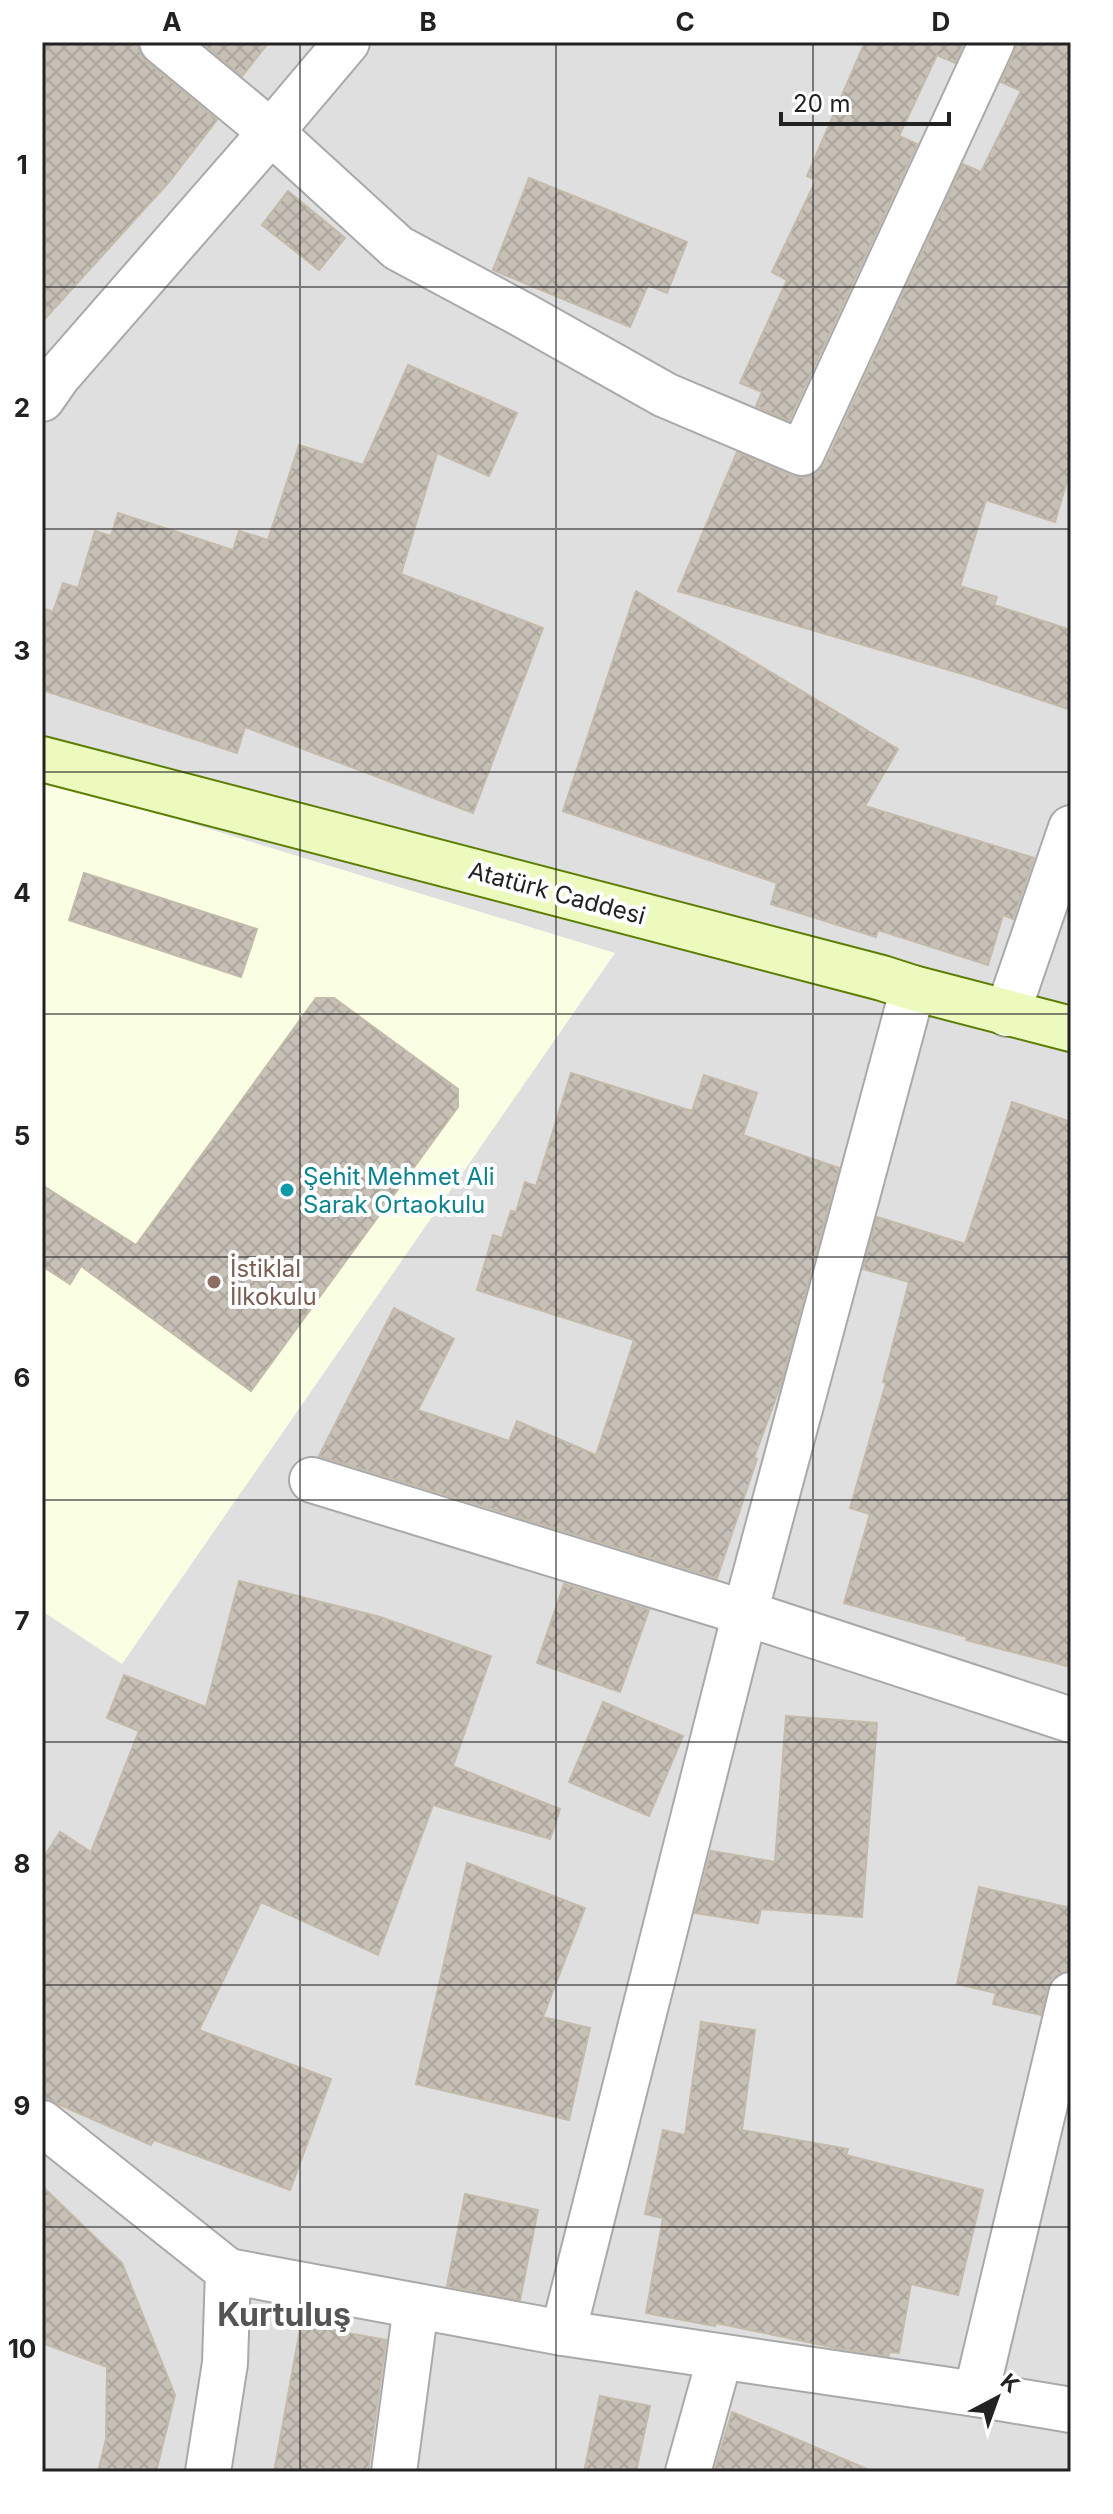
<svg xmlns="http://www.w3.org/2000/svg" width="1113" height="2514" viewBox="0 0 1113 2514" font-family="Inter,sans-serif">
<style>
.residential{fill:#e0dfdf}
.education{fill:#faffe4}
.building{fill:url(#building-cross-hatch);stroke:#c4baaa;stroke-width:2}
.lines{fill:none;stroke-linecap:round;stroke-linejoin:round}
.minor-casing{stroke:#a9a9a9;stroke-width:48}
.tertiary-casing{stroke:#a9a9a9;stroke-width:48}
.secondary-casing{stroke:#5b7d04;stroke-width:48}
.minor{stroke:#fff;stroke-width:44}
.tertiary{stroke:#fff;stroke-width:44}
.secondary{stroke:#edfabe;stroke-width:44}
.grid{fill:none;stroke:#222;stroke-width:2;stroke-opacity:0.55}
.culture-dot{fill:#0f9aa8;stroke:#fff;stroke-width:3}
.education-dot{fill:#8d6e63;stroke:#fff;stroke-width:3}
.labels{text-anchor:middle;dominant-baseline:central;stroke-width:8;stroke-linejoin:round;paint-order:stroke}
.street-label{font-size:24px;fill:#222;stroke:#fff}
.culture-label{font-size:24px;fill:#0d838f;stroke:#fff;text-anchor:start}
.education-label{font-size:24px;fill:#785e54;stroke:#fff;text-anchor:start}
.district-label{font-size:32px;font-weight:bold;fill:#555;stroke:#fff}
.neatline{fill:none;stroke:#222;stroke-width:3}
.grid-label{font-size:26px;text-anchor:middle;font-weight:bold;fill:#222}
</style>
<defs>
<pattern id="building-cross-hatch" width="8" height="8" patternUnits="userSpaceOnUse" patternTransform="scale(2)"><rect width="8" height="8" fill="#c7c0b7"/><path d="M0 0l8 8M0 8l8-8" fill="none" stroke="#aba59d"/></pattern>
</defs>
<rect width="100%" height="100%" fill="#f2f0e8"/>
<rect class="residential" x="42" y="42" width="1029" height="2430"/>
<polygon class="education" points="42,778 615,953 122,1664 42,1611"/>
<g class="building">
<polygon points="42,42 138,42 139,51 146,61 217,120 168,183 42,322"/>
<polygon points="201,42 269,42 242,76"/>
<polygon points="865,42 964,42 955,63 937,55 899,136 917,144 789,421 756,406 762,392 740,383 787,280 772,272 816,180 807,176"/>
<polygon points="1017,42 1071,42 1071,467 1055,522 986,500 960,586 997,597 994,605 1071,630 1071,710 973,677 678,591 737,452 792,476 804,478 816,474 825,464 963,164 981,172 1021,91 1001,82 1015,52"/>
<polygon points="529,178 687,242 667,293 648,285 630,327 493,270"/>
<polygon points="288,191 345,238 319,270 262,225"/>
<polygon points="408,365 517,413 489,476 437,453 401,574 543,628 473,813 245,727 237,753 42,690 42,608 53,612 63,583 78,588 95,531 111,536 118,513 233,550 239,531 268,540 299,445 363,465"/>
<polygon points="636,591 898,749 865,806 1034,858 1013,919 1003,915 988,965 878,930 876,937 771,904 777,883 563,811"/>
<polygon points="84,873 257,929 241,977 69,920"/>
<polygon points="316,998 334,998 458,1089 458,1107 251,1391 81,1266 70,1284 42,1266 42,1185 136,1245"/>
<polygon points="571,1073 692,1111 704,1075 757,1093 743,1135 839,1168 781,1384 754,1458 757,1459 717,1578 319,1456 394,1308 454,1339 418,1410 509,1441 517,1421 596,1455 634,1340 477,1290 493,1235 502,1238 511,1211 516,1212 525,1182 536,1186"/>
<polygon points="1012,1102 1071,1122 1071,1667 966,1640 967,1637 844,1603 870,1514 850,1508 886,1383 883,1382 909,1282 863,1269 877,1217 965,1244"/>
<polygon points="239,1581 380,1617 491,1656 453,1766 560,1809 550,1839 433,1805 378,1955 261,1902 199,2030 331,2079 290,2190 154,2140 151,2145 42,2097 42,1860 60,1832 91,1852 139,1731 107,1718 124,1675 206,1707"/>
<polygon points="564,1584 649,1610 620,1692 537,1663"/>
<polygon points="603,1702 683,1736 649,1816 569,1782"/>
<polygon points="786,1716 877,1723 862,1917 761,1909 758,1923 695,1913 711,1851 775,1862"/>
<polygon points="467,1863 585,1908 543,2017 590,2028 569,2120 416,2084"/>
<polygon points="979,1887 1071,1908 1071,1953 1067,1971 1052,1978 1047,1989 1041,2015 993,2004 996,1993 957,1984"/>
<polygon points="701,2022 755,2030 742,2130 848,2149 846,2155 983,2190 958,2295 911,2284 899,2353 890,2352 888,2356 836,2348 716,2323 715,2326 646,2313 663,2218 645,2214 663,2130 685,2135"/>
<polygon points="42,2186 122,2263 175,2395 156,2472 98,2472 106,2439 107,2367 42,2343"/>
<polygon points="465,2194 538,2210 520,2300 447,2286"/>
<polygon points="301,2324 386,2340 368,2472 274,2472"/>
<polygon points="600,2396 650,2406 636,2472 584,2472"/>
<polygon points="732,2412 874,2472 714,2472"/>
</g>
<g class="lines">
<g class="minor-casing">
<g id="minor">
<polyline points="162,42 271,132 398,248 523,315 665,395 802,453 992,42"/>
<polyline points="1007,1014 1071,828"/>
<polyline points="312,1480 745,1613 1071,1720"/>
<polyline points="42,2123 228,2271 225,2363 208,2472"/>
<polyline points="228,2271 563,2333 976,2394 1071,2410"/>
<polyline points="563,2333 745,1613 913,988"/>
<polyline points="976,2394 1071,1995"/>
<polyline points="394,2472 416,2306"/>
<polyline points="688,2472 720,2357"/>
</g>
</g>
<g class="tertiary-casing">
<polyline id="tertiary" points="42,399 58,376 271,132 347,42"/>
</g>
<g class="secondary-casing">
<polyline id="secondary" points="42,759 882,978 913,988 1071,1029"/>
</g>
<use href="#minor" class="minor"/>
<use href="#tertiary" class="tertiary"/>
<use href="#secondary" class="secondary"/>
</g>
<path class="grid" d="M300 42V2472M556 42V2472M813 42V2472M42 287H1071M42 529H1071M42 772H1071M42 1014H1071M42 1257H1071M42 1500H1071M42 1742H1071M42 1985H1071M42 2227H1071"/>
<circle class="culture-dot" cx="287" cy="1190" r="8"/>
<circle class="education-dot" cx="214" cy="1282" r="8"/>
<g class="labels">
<g class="street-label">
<text transform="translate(557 893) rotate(15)">Atatürk Caddesi</text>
</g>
<g class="culture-label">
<text x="303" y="1176">Şehit Mehmet Ali<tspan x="303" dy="28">Sarak Ortaokulu</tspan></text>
</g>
<g class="education-label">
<text x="230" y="1268">İstiklal<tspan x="230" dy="28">İlkokulu</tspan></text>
</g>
<g class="district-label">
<text x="284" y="2314">Kurtuluş</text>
</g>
</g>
<rect width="1113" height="2514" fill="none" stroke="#ffffff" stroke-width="88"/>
<g transform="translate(997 2398) rotate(41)" stroke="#ffffff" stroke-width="6" paint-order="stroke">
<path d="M0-6L14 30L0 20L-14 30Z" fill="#222222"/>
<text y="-12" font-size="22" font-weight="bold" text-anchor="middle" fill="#222222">K</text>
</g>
<path d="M781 112v12h168v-12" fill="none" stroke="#222222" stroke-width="4"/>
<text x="793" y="112" font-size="24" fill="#222222" stroke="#ffffff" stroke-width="6" paint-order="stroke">20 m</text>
<rect x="44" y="44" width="1025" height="2426" class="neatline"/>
<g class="grid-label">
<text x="172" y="31">A</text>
<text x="428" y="31">B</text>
<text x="685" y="31">C</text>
<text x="941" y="31">D</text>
<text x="22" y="174">1</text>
<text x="22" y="417">2</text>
<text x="22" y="660">3</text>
<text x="22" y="902">4</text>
<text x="22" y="1145">5</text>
<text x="22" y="1387">6</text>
<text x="22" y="1630">7</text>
<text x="22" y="1873">8</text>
<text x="22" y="2115">9</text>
<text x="22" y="2358">10</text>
</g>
</svg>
